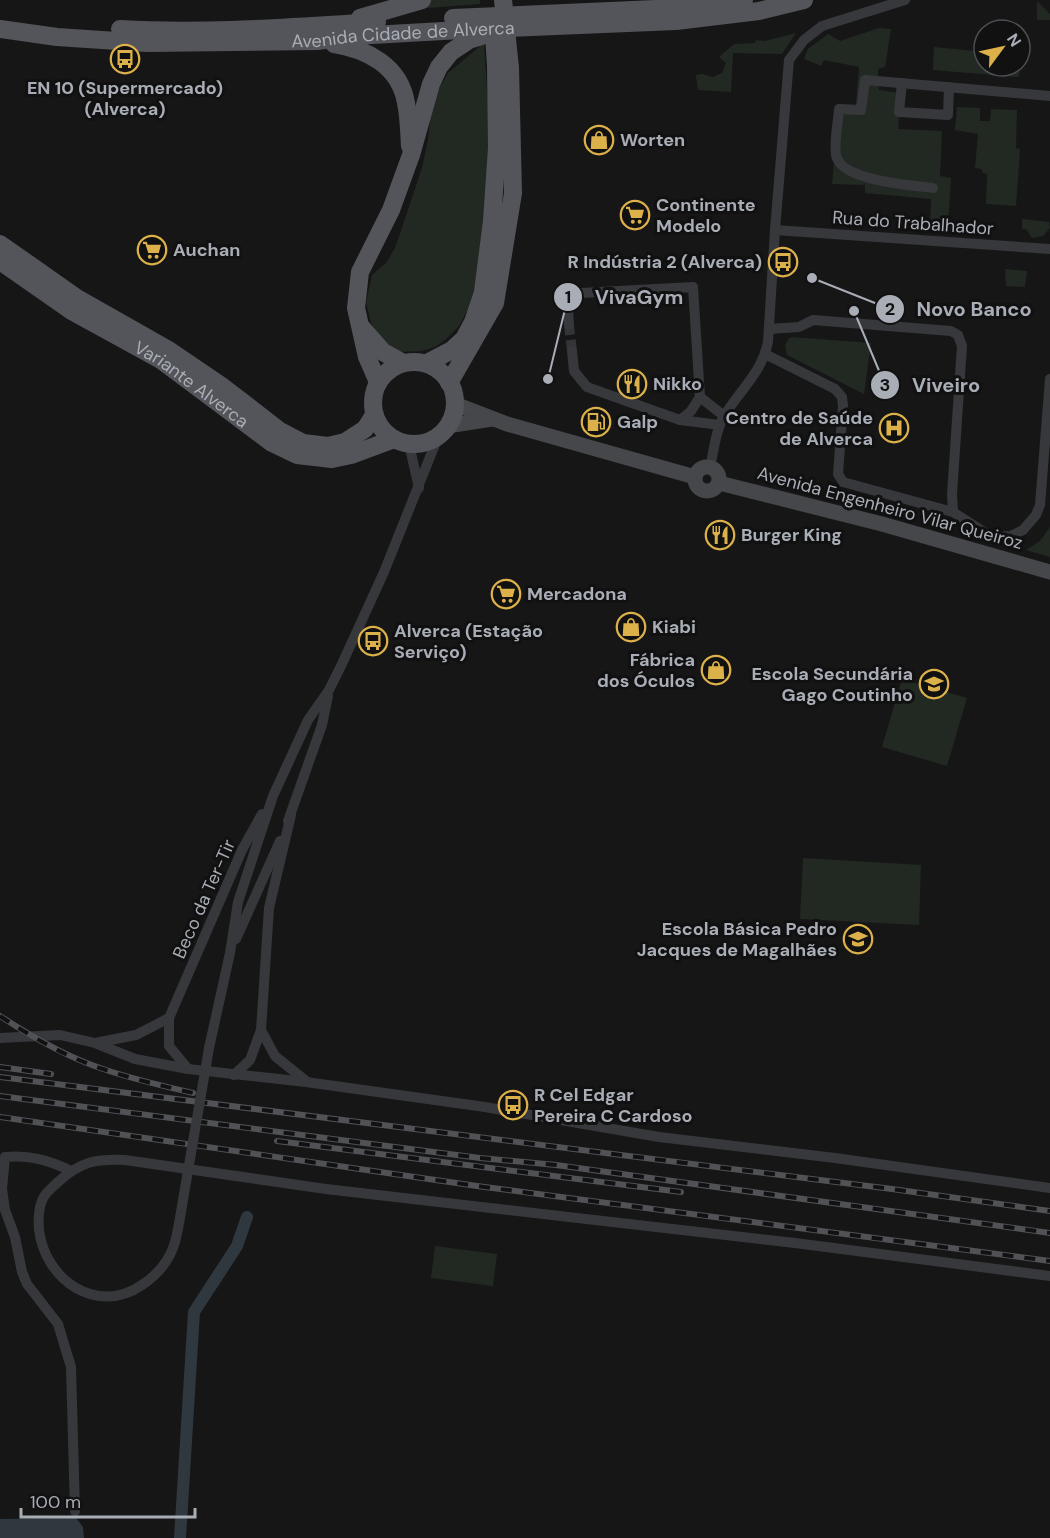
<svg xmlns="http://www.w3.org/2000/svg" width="1050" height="1538" viewBox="0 0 1050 1538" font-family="'DM Sans',sans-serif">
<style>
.green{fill:#222923}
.water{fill:#30383f}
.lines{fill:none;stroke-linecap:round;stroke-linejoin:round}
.canal{stroke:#30383f;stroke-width:12}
.minor-tunnel{stroke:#333437;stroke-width:10;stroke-dasharray:10 5;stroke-linecap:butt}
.minor{stroke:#37383c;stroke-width:10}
.secondary{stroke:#45474b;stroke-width:15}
.primary{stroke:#53555a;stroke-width:18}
.rail-casing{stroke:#505256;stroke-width:6}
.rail{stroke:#111112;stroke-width:4;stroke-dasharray:11;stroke-linecap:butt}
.minor-bridge{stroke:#37383c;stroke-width:10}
.primary-bridge{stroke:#53555a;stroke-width:18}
.labels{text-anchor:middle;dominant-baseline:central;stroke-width:6;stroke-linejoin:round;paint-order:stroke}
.street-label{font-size:18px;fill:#a9adb6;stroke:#111112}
.poi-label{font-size:18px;font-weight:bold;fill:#a9adb6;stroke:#111112;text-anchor:start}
.leader{fill:none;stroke:#a9adb6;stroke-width:2}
.callout-dot{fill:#a9adb6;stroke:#111112;stroke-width:2}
.mark-label{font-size:18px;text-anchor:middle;font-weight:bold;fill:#111}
.callout-label{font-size:20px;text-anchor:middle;font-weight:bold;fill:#a9adb6;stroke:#111112;stroke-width:6;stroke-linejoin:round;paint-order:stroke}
</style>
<rect width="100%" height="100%" fill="#161617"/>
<g class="green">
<polygon points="430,0 480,0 480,4 415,9"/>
<polygon points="1037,1 1050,14 1050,20 1037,20"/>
<polygon points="879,28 891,29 885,67 878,69 879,90 901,93 898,129 942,131 940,176 951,178 948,224 930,223 931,199 865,193 865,185 832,184 839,109 855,115 859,67 824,60 821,66 804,59 808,49 828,34 840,41"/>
<polygon points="796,33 782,54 733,53 731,92 698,90 696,75 702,74 713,77 722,73 726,63 719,57 734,44 754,43 757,40 765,41"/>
<polygon points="484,43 491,153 477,281 467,311 459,326 446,339 435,347 421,351 398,352 381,339 371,323 366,302 372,275 386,263 395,248 422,168 428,140 431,112 438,90 448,73"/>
<polygon points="934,47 984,52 984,66 1020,66 1019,77 933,70"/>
<polygon points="957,107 980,108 980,121 990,121 991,109 1017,110 1016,148 1020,149 1016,206 986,204 987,174 983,173 981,169 975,168 978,134 955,130"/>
<polygon points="1022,219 1049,222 1050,228 1043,236 1032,238 1026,229 1022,229"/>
<polygon points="1005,269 1027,271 1025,287 1006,286"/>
<polygon points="792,337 871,343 864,394 787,355 785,345 789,338"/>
<polygon points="1050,527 1050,557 1026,550 1040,541"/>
<polygon points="902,679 967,698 947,766 882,747"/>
<polygon points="803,858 921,865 919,925 800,919"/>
<polygon points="435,1246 497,1254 493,1286 431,1278"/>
</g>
<polygon class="water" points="76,1518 83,1527 84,1538 0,1538 0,1519"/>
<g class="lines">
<polyline class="canal" points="180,1538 194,1312 237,1246 247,1217"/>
<polyline class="minor-tunnel" points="569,325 572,351"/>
<g class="minor">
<polyline points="902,83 899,112 948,115 949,87"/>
<path d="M933 188C912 185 840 181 836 155 834 141 838 123 839 109L861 110 865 80 1050 96"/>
<polyline points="775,230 1050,249"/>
<polyline points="569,325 568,309 581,293 693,287 700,397 691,411 680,420"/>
<polyline points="769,329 799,327 813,320 951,331 958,335 962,346 952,494 953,512"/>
<polyline points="572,351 574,371 587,387 680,420 720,425"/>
<polyline points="765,354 835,389 842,397 843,406 838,474 843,482 953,512 987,534 995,537 1011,536 1023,530 1036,515 1040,505 1050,379"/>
<polyline points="700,397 724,416"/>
<polyline points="409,444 419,488"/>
<path d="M710 467C714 451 715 432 723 418 739 390 761 375 768 342L775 230 789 60 804 40 822 26 905 0"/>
<polyline points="291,815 269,908 261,1030 275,1056 306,1081"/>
<polyline points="288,821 322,725 328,696"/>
<polyline points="236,939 280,841"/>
<polyline points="0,1038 60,1035 95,1043 136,1035 169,1018"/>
<polyline points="95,1043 135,1059 188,1069 306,1082 485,1107 659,1137 835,1158 1050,1188"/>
<polyline points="209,1048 230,953 238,902 273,796 308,720 329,690 341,666 384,572 438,437"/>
<polyline points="188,1069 169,1046 169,1018 242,850 262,814"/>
<polyline points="234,1075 250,1060 261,1030"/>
<path d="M71 1171C49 1160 30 1155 5 1157L2 1189 5 1210 15 1237 22 1272 27 1284 58 1324 71 1367 75 1511"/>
<path d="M182 1206C180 1218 178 1231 175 1242 170 1260 157 1275 142 1285 97 1316 45 1280 39 1230 38 1218 38 1205 45 1195 49 1190 54 1186 58 1182 81 1161 96 1159 125 1160L326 1189 795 1243 1050 1276"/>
</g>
<g class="secondary">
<polyline points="455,404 507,424 695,477"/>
<polyline points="447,426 492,419"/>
<circle cx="707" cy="479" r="12"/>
<polyline points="719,483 882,524 1050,572"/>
</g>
<g class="primary">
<polyline points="360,18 422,0"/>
<polyline points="453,18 678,8 744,0"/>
<path id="s1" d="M0 29 57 37 147 43 317 41 354 36 461 30 676 21 759 11 804 0"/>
<path d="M120 29C206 34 292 27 377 22"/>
<path d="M334 44C367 49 400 66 406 103 409 117 409 131 410 146"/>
<polyline points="0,244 77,298 167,349 223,387 280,431 303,443 328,446 345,442 365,429 374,415"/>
<path id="s2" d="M0 261 70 310 161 360 272 443 297 455 332 459 351 455 394 439"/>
<polyline points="362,328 383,352 403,363"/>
<circle cx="414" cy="403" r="41"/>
<polyline points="427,363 452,350 464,339 473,322 483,292 492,221 497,148 496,66"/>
<polyline points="378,382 367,357 356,308 360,272 391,210 411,155 431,84 439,67 451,52 469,40 488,34"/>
<polyline points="449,383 495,303 513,193 510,68"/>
</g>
<g class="rail-casing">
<g id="rail">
<path d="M0 1016C32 1037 66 1057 103 1069 132 1079 163 1086 193 1093"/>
<polyline points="0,1067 51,1074"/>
<polyline points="0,1077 892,1189 1050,1211"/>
<polyline points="0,1096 480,1158 556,1165 1050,1233"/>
<polyline points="0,1117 477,1186 1050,1261"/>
<polyline points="277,1141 681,1192"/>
</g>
</g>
<use href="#rail" class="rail"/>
<polyline class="minor-bridge" points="182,1206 209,1048"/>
<g class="primary-bridge">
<polyline points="503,0 510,68"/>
<polyline points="493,20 496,66"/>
</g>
</g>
<defs>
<g id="bus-ring" transform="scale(1.5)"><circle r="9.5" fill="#111112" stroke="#dcb149" stroke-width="1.5"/><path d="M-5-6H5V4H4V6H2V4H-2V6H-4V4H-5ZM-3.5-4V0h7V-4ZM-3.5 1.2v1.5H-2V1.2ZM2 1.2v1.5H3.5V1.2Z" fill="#dcb149"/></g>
<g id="shop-ring" transform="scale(1.5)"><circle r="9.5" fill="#111112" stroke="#dcb149" stroke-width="1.5"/><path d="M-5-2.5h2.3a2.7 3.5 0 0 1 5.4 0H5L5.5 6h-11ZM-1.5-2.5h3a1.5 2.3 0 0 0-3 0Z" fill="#dcb149"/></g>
<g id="supermarket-ring" transform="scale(1.5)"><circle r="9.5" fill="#111112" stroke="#dcb149" stroke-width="1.5"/><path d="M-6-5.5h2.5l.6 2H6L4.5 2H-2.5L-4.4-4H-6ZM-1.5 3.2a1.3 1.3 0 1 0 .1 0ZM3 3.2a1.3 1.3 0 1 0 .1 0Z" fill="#dcb149"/></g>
<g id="restaurant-ring" transform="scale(1.5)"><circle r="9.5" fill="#111112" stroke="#dcb149" stroke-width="1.5"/><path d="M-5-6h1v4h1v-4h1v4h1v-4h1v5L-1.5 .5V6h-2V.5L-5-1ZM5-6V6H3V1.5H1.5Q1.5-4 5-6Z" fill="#dcb149"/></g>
<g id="fuel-ring" transform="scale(1.5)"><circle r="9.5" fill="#111112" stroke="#dcb149" stroke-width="1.5"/><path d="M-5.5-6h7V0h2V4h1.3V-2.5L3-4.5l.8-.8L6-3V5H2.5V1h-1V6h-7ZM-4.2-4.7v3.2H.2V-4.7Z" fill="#dcb149"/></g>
<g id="hospital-ring" transform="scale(1.5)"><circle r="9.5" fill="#111112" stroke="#dcb149" stroke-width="1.5"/><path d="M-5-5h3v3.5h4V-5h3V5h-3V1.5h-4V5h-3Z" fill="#dcb149"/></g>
<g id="school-ring" transform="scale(1.5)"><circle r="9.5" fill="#111112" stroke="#dcb149" stroke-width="1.5"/><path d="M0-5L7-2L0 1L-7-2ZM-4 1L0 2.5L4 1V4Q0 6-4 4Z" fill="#dcb149"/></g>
</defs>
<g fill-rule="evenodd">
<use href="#bus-ring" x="125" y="59"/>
<use href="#shop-ring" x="599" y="140"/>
<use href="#supermarket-ring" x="635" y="215"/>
<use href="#supermarket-ring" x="152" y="250"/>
<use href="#bus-ring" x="783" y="262"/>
<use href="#restaurant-ring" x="632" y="384"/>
<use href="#fuel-ring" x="596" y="422"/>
<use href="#hospital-ring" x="894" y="428"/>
<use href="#restaurant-ring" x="720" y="535"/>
<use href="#supermarket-ring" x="506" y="594"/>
<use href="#shop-ring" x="631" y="627"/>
<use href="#bus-ring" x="373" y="641"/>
<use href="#shop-ring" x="716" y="670"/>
<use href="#school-ring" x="934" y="684"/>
<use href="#school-ring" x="858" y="939"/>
<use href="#bus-ring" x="513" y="1105"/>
</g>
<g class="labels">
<g class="street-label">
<text stroke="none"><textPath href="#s1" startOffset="404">Avenida Cidade de Alverca</textPath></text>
<text transform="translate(913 223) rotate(4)">Rua do Trabalhador</text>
<text stroke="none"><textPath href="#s2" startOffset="228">Variante Alverca</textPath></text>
<text transform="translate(890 508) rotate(15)">Avenida Engenheiro Vilar Queiroz</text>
<text transform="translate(204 899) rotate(-66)">Beco da Ter-Tir</text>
</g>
<g class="poi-label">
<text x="125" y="88" text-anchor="middle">EN 10 (Supermercado)<tspan x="125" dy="21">(Alverca)</tspan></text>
<text x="620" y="140">Worten</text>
<text x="656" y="205">Continente<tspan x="656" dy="21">Modelo</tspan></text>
<text x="173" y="250">Auchan</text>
<text x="762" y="262" text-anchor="end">R Indústria 2 (Alverca)</text>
<text x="653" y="384">Nikko</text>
<text x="873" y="418" text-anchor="end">Centro de Saúde<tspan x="873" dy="21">de Alverca</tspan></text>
<text x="617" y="422">Galp</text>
<text x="741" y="535">Burger King</text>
<text x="527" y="594">Mercadona</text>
<text x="652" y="627">Kiabi</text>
<text x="394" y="631">Alverca (Estação<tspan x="394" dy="21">Serviço)</tspan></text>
<text x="695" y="660" text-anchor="end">Fábrica<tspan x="695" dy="21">dos Óculos</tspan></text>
<text x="913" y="674" text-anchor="end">Escola Secundária<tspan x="913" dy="21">Gago Coutinho</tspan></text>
<text x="837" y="929" text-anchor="end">Escola Básica Pedro<tspan x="837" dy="21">Jacques de Magalhães</tspan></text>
<text x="534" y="1095">R Cel Edgar<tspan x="534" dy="21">Pereira C Cardoso</tspan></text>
</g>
</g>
<path class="leader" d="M548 379L568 297M812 278L890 309M854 311L885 385"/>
<g class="callout-dot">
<circle cx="548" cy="379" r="6"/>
<circle cx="812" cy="278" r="6"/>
<circle cx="854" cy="311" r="6"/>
<circle cx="568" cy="297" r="15"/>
<circle cx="890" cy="309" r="15"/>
<circle cx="885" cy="385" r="15"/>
</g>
<g class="mark-label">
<text x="568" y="303">1</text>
<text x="890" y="315">2</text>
<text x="885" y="391">3</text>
</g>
<g class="callout-label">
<text x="639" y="304">VivaGym</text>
<text x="974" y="316">Novo Banco</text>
<text x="946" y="392">Viveiro</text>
</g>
<g transform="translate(1002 48) rotate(57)"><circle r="28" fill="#111112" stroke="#4e4f54" stroke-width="1.5"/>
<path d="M0-4.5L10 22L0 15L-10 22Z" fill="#dcb149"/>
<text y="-9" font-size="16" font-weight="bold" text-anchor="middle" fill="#a9adb6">N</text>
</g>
<path d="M21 1508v9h174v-9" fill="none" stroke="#a9adb6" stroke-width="3"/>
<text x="30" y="1508" font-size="18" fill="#a9adb6" stroke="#111112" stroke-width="4.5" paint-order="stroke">100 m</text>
</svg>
